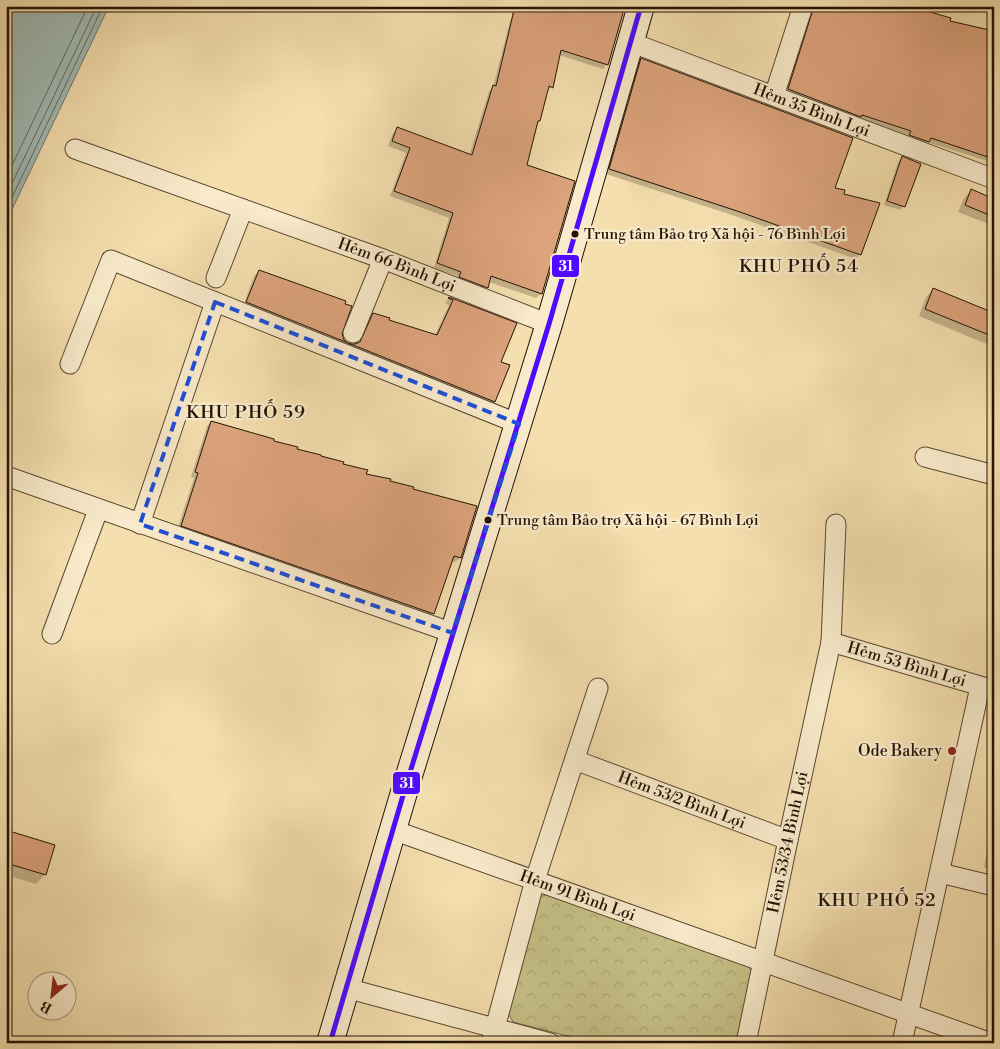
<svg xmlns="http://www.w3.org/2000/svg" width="1000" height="1049" viewBox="0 0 1000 1049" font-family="'Libre Bodoni',serif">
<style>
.park{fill:url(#park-crowns);stroke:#746945}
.water{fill:#a0bab5;stroke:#6e776f}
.shadow{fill:#0003}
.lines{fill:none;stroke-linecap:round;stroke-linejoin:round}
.shore{stroke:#62665d;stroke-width:1}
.building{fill:#dca37c;stroke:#231305}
.street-casing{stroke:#58462f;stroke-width:21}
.secondary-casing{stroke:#231305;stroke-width:28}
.street{stroke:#f8eaca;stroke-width:19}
.secondary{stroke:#f8eaca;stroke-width:26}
.bus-1-casing{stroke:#f8eaca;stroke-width:9}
.bus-1{stroke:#4f0aff;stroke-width:5}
.marked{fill:none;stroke:#1d4ed8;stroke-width:4;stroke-dasharray:10 6;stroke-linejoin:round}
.bus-dot{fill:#231305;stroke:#f8eaca;stroke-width:2}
.poi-dot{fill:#8f2418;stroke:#f8eaca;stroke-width:2}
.labels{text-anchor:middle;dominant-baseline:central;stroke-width:4.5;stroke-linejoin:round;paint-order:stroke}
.bus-label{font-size:15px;fill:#231305;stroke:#f8eaca;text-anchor:start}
.street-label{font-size:16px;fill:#231305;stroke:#f8eaca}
.poi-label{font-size:16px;fill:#231305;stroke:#f8eaca;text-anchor:end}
.neighbourhood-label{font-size:18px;letter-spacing:1px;fill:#231305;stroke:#f8eaca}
.line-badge{stroke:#f8eaca;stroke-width:2}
.badge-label{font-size:14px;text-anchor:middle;font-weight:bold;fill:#fff}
</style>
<defs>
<pattern id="park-crowns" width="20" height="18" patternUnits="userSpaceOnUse" patternTransform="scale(1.25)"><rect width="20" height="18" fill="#c4bf85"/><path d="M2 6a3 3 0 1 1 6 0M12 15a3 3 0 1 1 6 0" fill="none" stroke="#a8a371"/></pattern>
</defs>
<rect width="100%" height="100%" fill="#f5dfae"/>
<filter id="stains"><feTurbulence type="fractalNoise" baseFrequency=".004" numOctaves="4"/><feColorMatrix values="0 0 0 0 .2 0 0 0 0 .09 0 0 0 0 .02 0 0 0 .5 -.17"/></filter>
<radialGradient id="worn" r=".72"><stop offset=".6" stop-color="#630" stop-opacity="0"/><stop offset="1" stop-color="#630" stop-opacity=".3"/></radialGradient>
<polygon class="park" points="549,894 745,963 752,971 736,1043 595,1043 513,1022 508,1013 539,897"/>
<polygon class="water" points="6,6 109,6 6,222"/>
<g class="shadow">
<polygon points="514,6 624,6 607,64 603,69 559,55 552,87 546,91 526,166 541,294 536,298 489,282 487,288 483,292 455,281 458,276 434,268 449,218 390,196 406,153 388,146 393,133 398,129 469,156 489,91 493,87"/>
<polygon points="809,6 904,6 994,37 994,163 927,142 923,146 906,140 907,135 784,94"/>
<polygon points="642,60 842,195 860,254 856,259 732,215 606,174 637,64"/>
<polygon points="902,158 904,206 900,210 884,205 898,162"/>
<polygon points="971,191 994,200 994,226 958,212 964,198"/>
<polygon points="259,271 341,335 343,341 348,344 354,345 359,344 369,319 374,314 387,321 435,335 449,305 445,303 449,298 515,324 500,363 494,401 489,406 243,307 254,276"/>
<polygon points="933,290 994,314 994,347 919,316 926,297"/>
<polygon points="211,422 411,490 475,507 460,558 455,562 451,561 432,614 428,618 177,530 194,478 191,477 207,426"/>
<polygon points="994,817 994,869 984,867"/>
<polygon points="6,831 45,874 36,884 6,875"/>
</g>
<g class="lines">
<g class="shore">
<polyline points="6,178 88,6"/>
<polyline points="6,196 97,6"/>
<polyline points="6,210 103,6"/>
</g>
</g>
<g class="building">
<polygon points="515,6 625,6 608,65 561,50 553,88 549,86 540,121 538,121 527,165 575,181 542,294 491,276 488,288 459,277 461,272 437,263 453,213 394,191 410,148 392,141 397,127 472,155 493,85 496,86"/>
<polygon points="814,6 909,6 951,18 950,21 994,31 994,141 988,157 931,138 929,142 909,135 911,131 862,115 861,117 788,89"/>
<polygon points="641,58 853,138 835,188 845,190 844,194 880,203 861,255 737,211 609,169"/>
<polygon points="902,156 921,164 905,207 887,201"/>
<polygon points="971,189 994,199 994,217 965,205"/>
<polygon points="259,270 346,301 345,304 352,306 342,334 344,340 349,344 355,344 360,342 373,313 390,318 389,320 437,335 453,300 448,298 449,297 517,323 501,362 510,365 495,402 246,302"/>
<polygon points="933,288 994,313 994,337 925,309"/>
<polygon points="211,421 274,439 274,441 298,447 297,449 321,455 321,456 344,462 343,464 368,470 366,474 391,479 390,481 414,487 413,489 477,506 461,558 454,556 434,614 181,526 198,473 195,472"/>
<polygon points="6,830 55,845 46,875 6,863"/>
</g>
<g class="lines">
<g class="street-casing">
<g id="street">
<path id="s1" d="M630 42 994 179"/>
<polyline points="774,96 803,6"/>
<path id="s2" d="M75 149 383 259 549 324"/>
<polyline points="216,278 243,209"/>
<polyline points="353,333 383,259"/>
<polyline points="70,364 111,260 519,424"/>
<polyline points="925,457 994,475"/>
<polyline points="6,476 453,633"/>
<polyline points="140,524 215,302"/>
<polyline points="52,634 98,510"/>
<path id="s3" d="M831 642 994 690"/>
<path id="s4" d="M575 760 788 840"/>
<path id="s5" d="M393 830 991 1043"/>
<polyline points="940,873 994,886"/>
<polyline points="346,988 550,1043"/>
<polyline points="491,1043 535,880 598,688"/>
<path id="s6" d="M746 1043 788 840 831 642 836 524"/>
<polyline points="902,1043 980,687"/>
</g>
</g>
<g class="secondary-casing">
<polyline id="secondary" points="330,1043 407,782 549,324 641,6"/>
</g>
<use href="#street" class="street"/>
<use href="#secondary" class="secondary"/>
<g class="bus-1-casing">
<polyline id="bus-1" points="330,1043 407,782 549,324 641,6"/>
</g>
<use href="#bus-1" class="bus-1"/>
</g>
<path class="marked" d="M215 302 519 424 453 633 140 524Z"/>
<g class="bus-dot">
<circle cx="575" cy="234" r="4.5"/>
<circle cx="488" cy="520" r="4.5"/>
</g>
<circle class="poi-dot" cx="952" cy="751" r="5"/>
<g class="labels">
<g class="bus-label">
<text x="584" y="234">Trung tâm Bảo trợ Xã hội - 76 Bình Lợi</text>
<text x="497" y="520">Trung tâm Bảo trợ Xã hội - 67 Bình Lợi</text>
</g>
<g class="street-label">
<text stroke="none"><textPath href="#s1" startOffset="194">Hẻm 35 Bình Lợi</textPath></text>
<text stroke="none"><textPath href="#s2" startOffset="342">Hẻm 66 Bình Lợi</textPath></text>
<text stroke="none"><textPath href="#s3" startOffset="79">Hẻm 53 Bình Lợi</textPath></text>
<text stroke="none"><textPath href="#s4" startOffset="114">Hẻm 53/2 Bình Lợi</textPath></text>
<text stroke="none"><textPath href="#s6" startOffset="205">Hẻm 53/34 Bình Lợi</textPath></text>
<text stroke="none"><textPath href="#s5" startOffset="196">Hẻm 91 Bình Lợi</textPath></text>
</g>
<g class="poi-label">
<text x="942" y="751">Ode Bakery</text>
</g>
<g class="neighbourhood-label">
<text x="799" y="266">KHU PHỐ 54</text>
<text x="246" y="412">KHU PHỐ 59</text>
<text x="877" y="900">KHU PHỐ 52</text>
</g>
</g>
<g class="line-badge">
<rect x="551" y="254" width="29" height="24" rx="5" fill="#4f0aff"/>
<rect x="392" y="771" width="29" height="24" rx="5" fill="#4f0aff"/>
</g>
<g class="badge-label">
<text x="566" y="271">31</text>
<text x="407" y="788">31</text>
</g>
<rect width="1000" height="1049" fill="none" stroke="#f5dfae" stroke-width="25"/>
<rect x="8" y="8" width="985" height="1034" fill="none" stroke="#231305" stroke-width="2.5"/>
<rect x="12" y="12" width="975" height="1024" fill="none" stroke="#231305"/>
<g transform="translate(52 996) rotate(208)"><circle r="24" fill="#f8eaca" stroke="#a3947b"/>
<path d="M0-4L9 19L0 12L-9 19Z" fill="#8f2418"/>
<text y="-8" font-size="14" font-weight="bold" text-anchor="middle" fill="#231305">B</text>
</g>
<rect width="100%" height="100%" filter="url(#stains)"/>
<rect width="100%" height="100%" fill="url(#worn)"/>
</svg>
